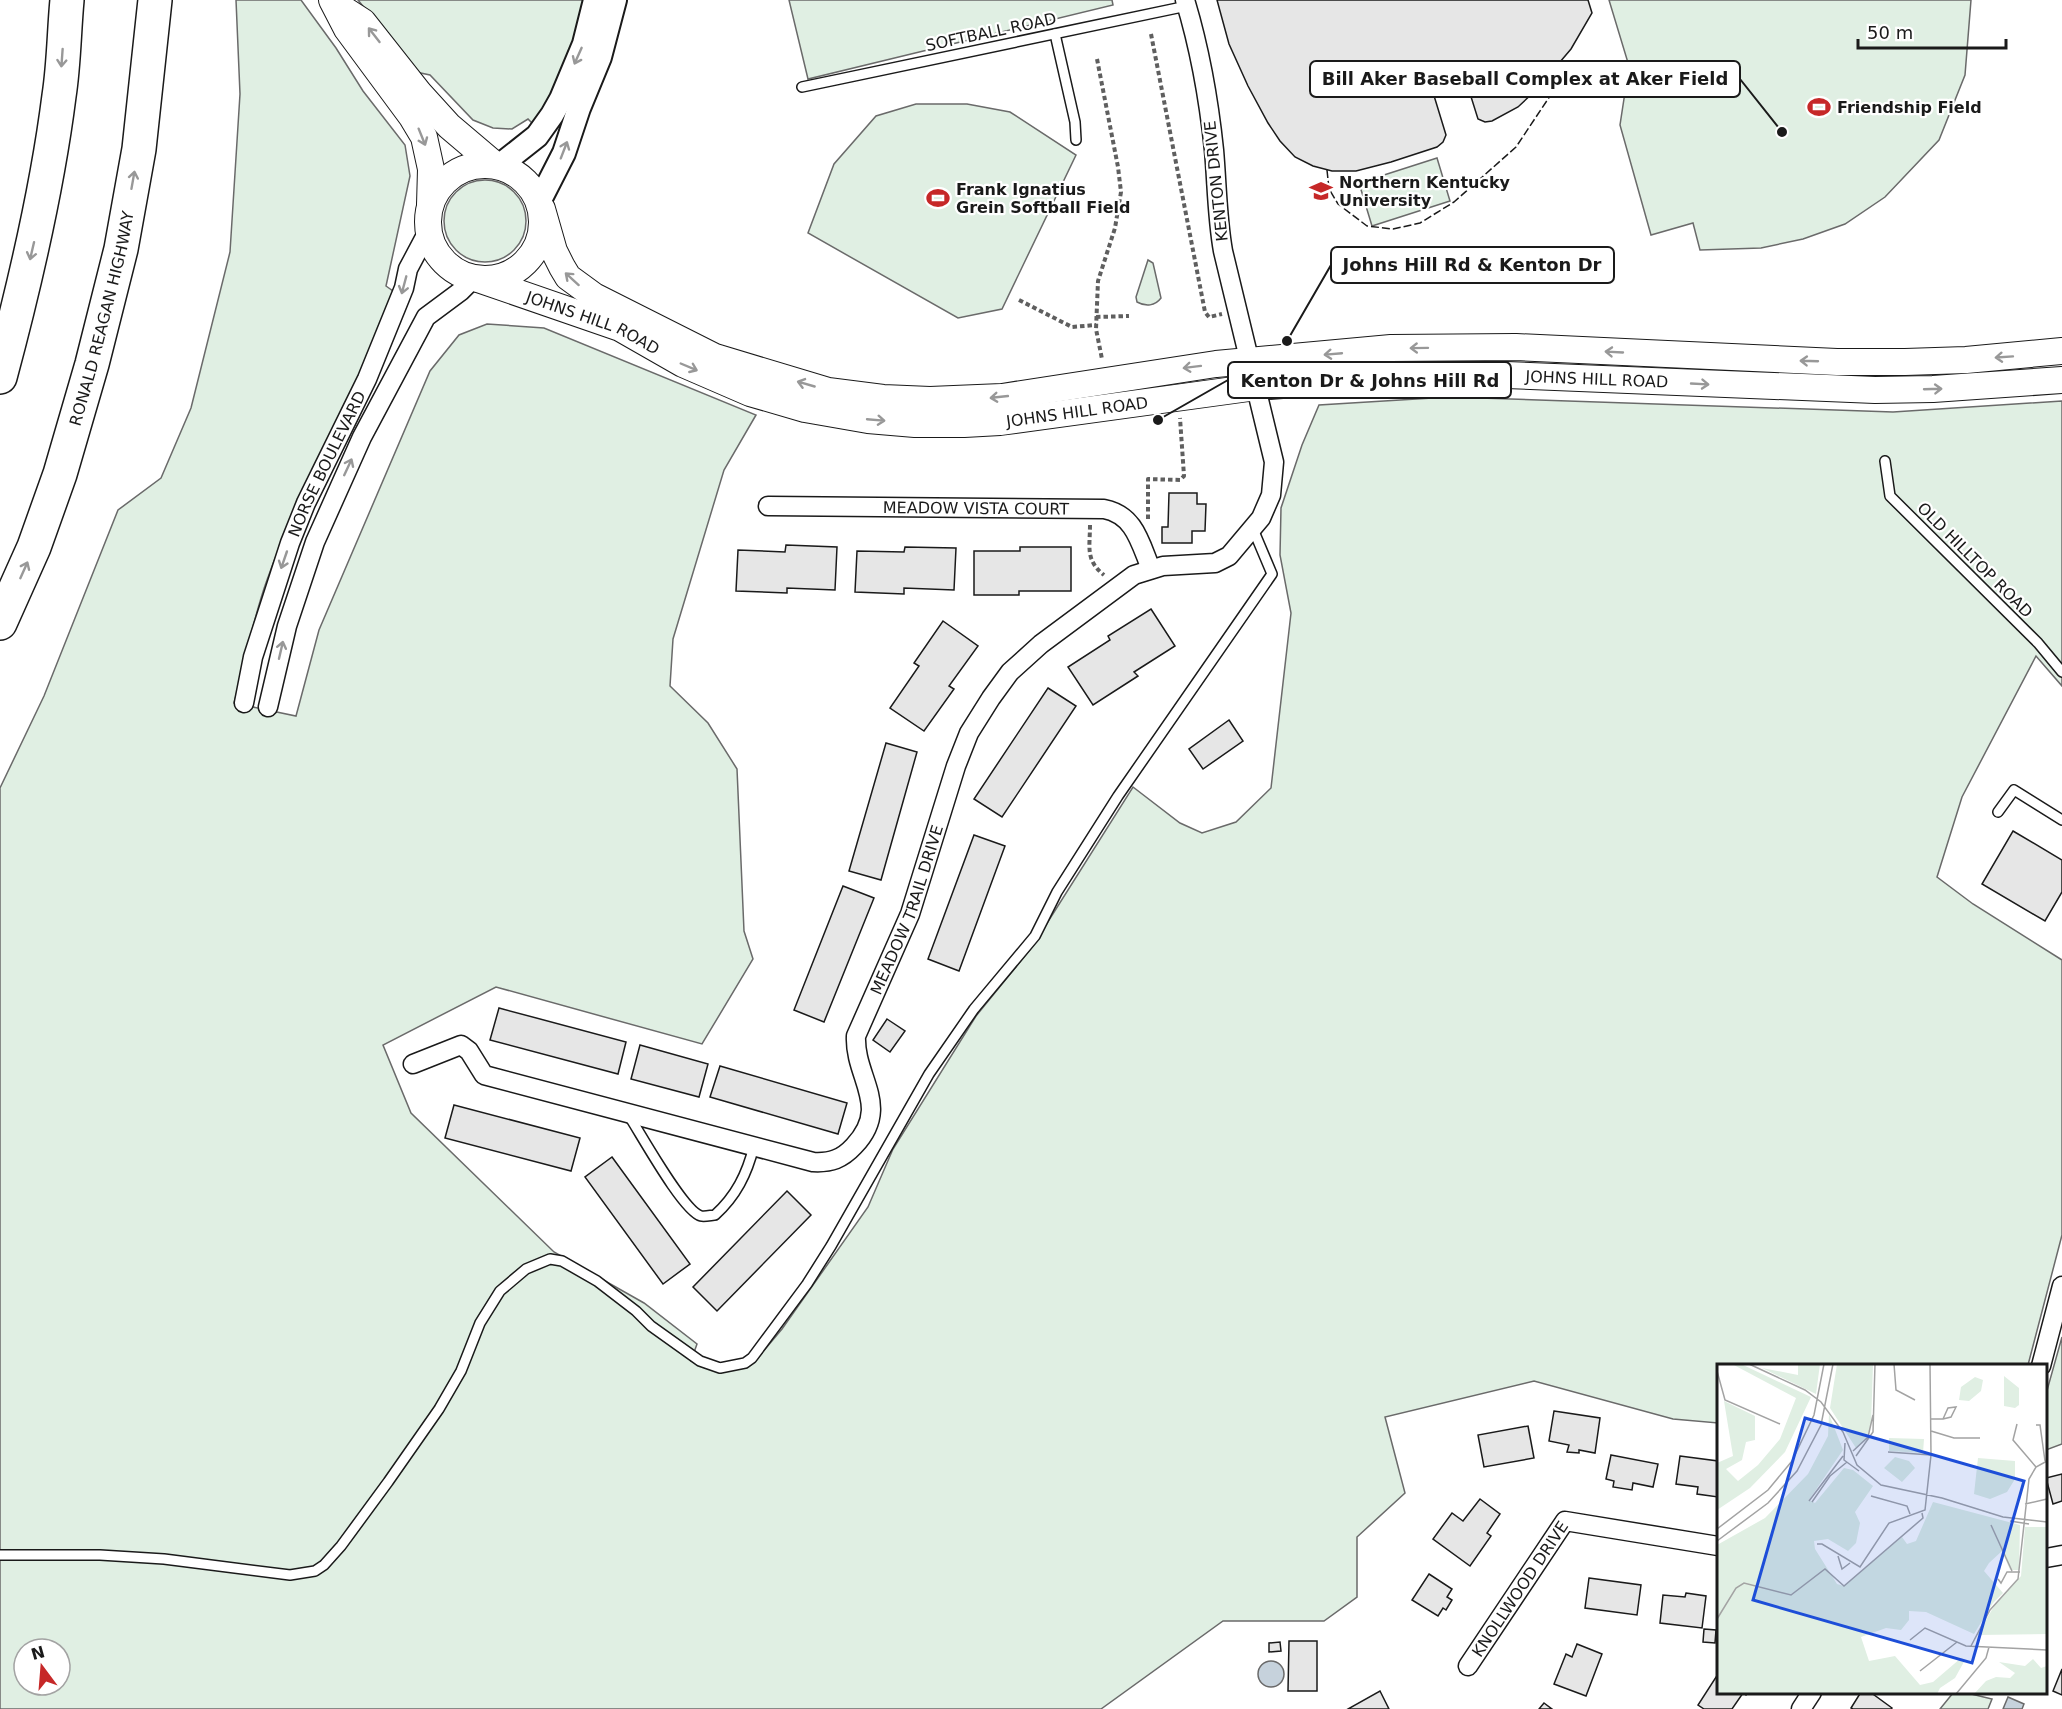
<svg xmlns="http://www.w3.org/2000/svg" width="2062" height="1709" viewBox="0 0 2062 1709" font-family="'DejaVu Sans',sans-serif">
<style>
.green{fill:#e0efe3;stroke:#6a6a6a;stroke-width:1.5;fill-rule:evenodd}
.water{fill:#c6d2dc;stroke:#6a6a6a;stroke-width:1.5}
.building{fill:#e6e6e6;stroke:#1a1a1a;stroke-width:1.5}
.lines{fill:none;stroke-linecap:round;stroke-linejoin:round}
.service-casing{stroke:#1a1a1a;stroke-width:12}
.minor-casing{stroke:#1a1a1a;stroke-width:21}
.tertiary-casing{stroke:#1a1a1a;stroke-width:26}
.secondary-casing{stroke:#1a1a1a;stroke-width:28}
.motorway-casing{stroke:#1a1a1a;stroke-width:36}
.path{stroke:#5f5f5f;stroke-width:4;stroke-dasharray:4.5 3;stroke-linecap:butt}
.service{stroke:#fff;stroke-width:9}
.minor{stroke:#fff;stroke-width:18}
.tertiary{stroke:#fff;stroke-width:22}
.secondary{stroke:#fff;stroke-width:26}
.motorway{stroke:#fff;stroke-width:33}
.fence{stroke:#1a1a1a;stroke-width:1.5;stroke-dasharray:8 3;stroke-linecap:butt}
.oneway{stroke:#989898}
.labels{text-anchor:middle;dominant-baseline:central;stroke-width:4.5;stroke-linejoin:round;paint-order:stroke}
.street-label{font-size:16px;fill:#1a1a1a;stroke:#fff}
.poi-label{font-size:16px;font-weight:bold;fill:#1a1a1a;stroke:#fff;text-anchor:start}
.inset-road{fill:none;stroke:#a3a3a3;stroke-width:1.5}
.view{fill:#1d4ed8;fill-opacity:0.15;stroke:#1d4ed8;stroke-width:3}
.inset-edge{fill:none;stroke:#1a1a1a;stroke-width:3}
.leader{fill:none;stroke:#1a1a1a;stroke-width:2}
.callout-dot{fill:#1a1a1a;stroke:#fff;stroke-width:2}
.callout{fill:#fff;stroke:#1a1a1a;stroke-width:2}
.callout-label{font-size:18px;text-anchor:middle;font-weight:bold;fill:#1a1a1a}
</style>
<rect width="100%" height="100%" fill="#fff"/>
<g class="green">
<path d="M236 0H301L336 48 363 91 405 145 410 176 386 286 393 291C361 391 302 481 267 580 253 618 245 663 234 703L296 716 319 630 430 371 459 335 487 324 544 328 756 415 724 470 673 639 670 686 708 723 737 769 744 931 753 959 702 1044 496 987 383 1045 411 1113 554 1252 644 1303 697 1344 691 1361 715 1370 756 1360 782 1329 868 1207 893 1149 976 1016 1032 947 1133 787 1180 823 1202 833 1236 822 1271 788 1291 613 1280 555 1281 508 1302 445 1319 405 1449 397 1893 412 2062 401V686L2036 656 1962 797 1937 877 1973 904 2062 960V1235L2028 1365 1718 1366V1423L1673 1419 1534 1381 1385 1417 1405 1493 1357 1537V1597L1324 1621H1223L1101 1709H0V788L44 696 118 510 161 478 191 408 230 252 240 94ZM24 1649H60V1685H24Z"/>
<polygon points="358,0 585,0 575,51 534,125 528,119 512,129 493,128 473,120 430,75 416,72"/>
<polygon points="789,0 1112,0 1113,5 808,79"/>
<polygon points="1609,0 1971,0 1965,75 1939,140 1885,197 1845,224 1803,239 1761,248 1700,250 1693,223 1651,235 1620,125 1629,66"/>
<polygon points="916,104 967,104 1010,112 1076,155 1002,309 958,318 808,233 834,164 876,116"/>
<polygon points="1437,158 1450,201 1372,226 1359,183"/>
<circle cx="485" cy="221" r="41"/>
<path d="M1148 260 1153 263 1161 298C1155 306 1146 307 1137 302L1136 297Z"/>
<polygon points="2062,1337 2062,1444 2046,1450 2046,1394"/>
<polygon points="1953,1693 1967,1693 1992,1699 1988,1709 1940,1709"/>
</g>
<g class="water">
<circle cx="1271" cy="1674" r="13"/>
<polygon points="2008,1697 2024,1704 2022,1709 2003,1709"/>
</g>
<g class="building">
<polygon points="1217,0 1588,0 1592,13 1571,49 1537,89 1518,107 1492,121 1485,122 1478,119 1462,68 1428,76 1446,135 1443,142 1437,147 1391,162 1356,171 1332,171 1313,166 1295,157 1280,141 1268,123 1248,86 1229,44"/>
<polygon points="1169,493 1197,493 1197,504 1206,504 1205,531 1192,531 1192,543 1162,543 1162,527 1168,527"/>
<polygon points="786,545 837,547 835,590 787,588 787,593 736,591 738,550 785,552"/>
<polygon points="905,547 956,548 954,590 904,588 904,594 855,592 857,551 904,552"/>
<polygon points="1020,547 1071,547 1071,591 1019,591 1019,595 974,595 974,551 1020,551"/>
<polygon points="1151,609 1175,646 1134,672 1138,676 1093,705 1068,667 1110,640 1108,636"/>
<polygon points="943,621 978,646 949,686 954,689 924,731 890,708 919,666 914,663"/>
<polygon points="1048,688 1076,706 1002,817 974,799"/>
<polygon points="1229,720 1243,741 1203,769 1189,749"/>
<polygon points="886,743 917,752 881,880 849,871"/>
<polygon points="2013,831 2062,860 2062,892 2045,921 1982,884"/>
<polygon points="974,835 1005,846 959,971 928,959"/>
<polygon points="843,886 874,898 824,1022 794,1010"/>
<polygon points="499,1008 626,1042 618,1074 490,1040"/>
<polygon points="887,1019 905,1031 890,1052 873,1040"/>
<polygon points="640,1045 708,1064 699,1097 631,1079"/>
<polygon points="720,1066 847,1103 838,1134 710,1097"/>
<polygon points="454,1105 580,1138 571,1171 445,1138"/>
<polygon points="612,1157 690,1264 663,1284 585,1177"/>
<polygon points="787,1191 811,1215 717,1311 693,1287"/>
<polygon points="1554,1411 1600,1418 1595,1453 1579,1450 1579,1453 1567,1452 1569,1445 1549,1441"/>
<polygon points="1528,1426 1534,1458 1484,1467 1478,1435"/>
<polygon points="1611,1455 1658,1464 1653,1487 1633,1483 1632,1490 1613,1487 1614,1481 1606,1479"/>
<polygon points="1680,1456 1718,1461 1718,1497 1697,1494 1698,1487 1676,1484"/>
<polygon points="2062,1474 2062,1501 2053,1504 2046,1478"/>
<polygon points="1480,1499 1500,1514 1487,1533 1491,1536 1470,1566 1433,1539 1452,1513 1463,1521"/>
<polygon points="1429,1574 1452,1589 1447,1597 1452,1600 1446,1610 1443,1608 1438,1616 1412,1600"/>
<polygon points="1589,1578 1641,1585 1637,1615 1585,1608"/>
<polygon points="1686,1593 1706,1596 1702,1628 1660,1623 1663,1595 1685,1597"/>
<polygon points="1704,1629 1716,1630 1715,1643 1703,1642"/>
<polygon points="1289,1641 1317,1641 1317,1691 1288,1691"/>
<polygon points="1280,1642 1281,1651 1269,1652 1269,1643"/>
<polygon points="1577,1644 1602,1654 1586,1696 1554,1684 1566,1654 1572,1657"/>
<polygon points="2062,1669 2062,1695 2053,1691"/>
<polygon points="1718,1674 1718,1692 1748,1692 1746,1695 1743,1693 1732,1709 1704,1709 1698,1705"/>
<polygon points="1380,1691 1389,1709 1348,1709"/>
<polygon points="1861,1692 1870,1692 1892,1708 1891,1709 1853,1709 1851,1708"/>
<polygon points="1544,1703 1552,1709 1539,1709"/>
</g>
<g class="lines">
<g class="service-casing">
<g id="service">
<polyline points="1055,34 1075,122 1076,140"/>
<polyline points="802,87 1187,6"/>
<polyline points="1885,461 1890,496 2038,643 2062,672"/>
<polyline points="1998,812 2014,790 2062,820"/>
<path d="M629 1116C641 1134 683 1211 701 1216 705 1217 712 1215 715 1215 736 1196 747 1174 754 1146"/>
<polyline points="0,1555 100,1555 164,1559 290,1575 315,1571 324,1565 341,1546 388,1482 439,1409 461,1371 480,1323 500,1291 526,1269 550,1259 562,1261 597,1281 636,1311 651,1326 700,1361 720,1368 745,1363 752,1358 807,1284 831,1246 929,1074 974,1009 1035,936 1057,892 1118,796 1272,574 1253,529"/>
</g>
</g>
<g class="minor-casing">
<g id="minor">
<path id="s1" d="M768 506 1104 509C1135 515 1140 543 1151 569"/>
<path id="s2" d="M244 703 253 657 290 543 306 503 367 379 404 288 408 269 425 237 429 234"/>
<polyline points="268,707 287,626 315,542 362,437 426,317 461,291 474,278"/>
<path id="s3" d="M413 1064 461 1045 469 1051 484 1075 813 1162C831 1163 842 1159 854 1146 892 1106 854 1078 856 1036L910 914 956 766 969 733 991 698 1010 672 1041 644 1134 575 1163 566 1215 563 1229 556 1261 518 1271 495 1274 462 1223 251C1217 217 1217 184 1214 150 1209 102 1199 46 1185 0"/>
<polyline points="2041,1366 2062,1286"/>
<polyline points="2046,1558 2062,1555"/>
<path id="s4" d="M1468 1666 1565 1521 1718 1546"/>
<polyline points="1801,1709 1812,1692"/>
</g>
</g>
<g class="tertiary-casing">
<g id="tertiary">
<polyline points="499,166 537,136 552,115 561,99 584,44 595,0"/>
<polyline points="539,202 564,153 579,108 600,57 615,0"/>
</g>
</g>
<g class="secondary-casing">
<g id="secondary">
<polyline points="332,0 347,29 412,117 424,137 431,169 430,205"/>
<polyline points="337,5 363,22 419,93 449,126 495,165"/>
<circle cx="485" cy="222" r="57"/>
<polyline points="542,209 554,251 562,267 568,277 594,296 715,357 828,391 883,398 930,400 1002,397 1216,364 1391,348 1516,347 1837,362 1905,362 1966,360 2062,351"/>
<path id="s5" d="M478 279 620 328 683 364 750 393 805 409 868 420 915 424H964L1000 422 1256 387 1389 377 1506 375 1875 390 1933 389 2062 380"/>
</g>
</g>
<g class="motorway-casing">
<g id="motorway">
<path d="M0 377C25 284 47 191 59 96 64 64 64 32 67 0"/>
<path id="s6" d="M0 623 34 547 60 474 92 364 121 249 139 149 155 0"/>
</g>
</g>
<g class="path">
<polyline points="1151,34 1205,312 1209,317 1222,314"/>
<polyline points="1097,59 1118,167 1121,192 1115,228 1098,281 1096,329 1102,359"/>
<polyline points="1019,300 1072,327 1096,325"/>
<polyline points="1096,317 1129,316"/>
<polyline points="1148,519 1148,479 1180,480 1184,476 1180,418"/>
<path d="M1090 525C1090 547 1085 560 1104 575"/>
</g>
<use href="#service" class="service"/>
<use href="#minor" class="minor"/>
<use href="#tertiary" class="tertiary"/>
<use href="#secondary" class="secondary"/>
<use href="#motorway" class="motorway"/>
<polyline class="fence" points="1327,170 1329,189 1338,204 1367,226 1393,229 1420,223 1454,202 1516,147 1568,69 1559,63"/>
</g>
<defs><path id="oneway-shaft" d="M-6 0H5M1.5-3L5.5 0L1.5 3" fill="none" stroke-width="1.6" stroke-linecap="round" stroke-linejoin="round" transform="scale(1.5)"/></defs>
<g class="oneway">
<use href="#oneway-shaft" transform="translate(374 35) rotate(-128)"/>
<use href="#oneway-shaft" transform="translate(578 56) rotate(114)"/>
<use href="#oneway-shaft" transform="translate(62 58) rotate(94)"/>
<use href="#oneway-shaft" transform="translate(422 137) rotate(68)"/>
<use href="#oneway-shaft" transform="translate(564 150) rotate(-69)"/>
<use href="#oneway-shaft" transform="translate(133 180) rotate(-80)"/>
<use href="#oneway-shaft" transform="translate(32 251) rotate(103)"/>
<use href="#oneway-shaft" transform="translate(572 279) rotate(-138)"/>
<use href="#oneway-shaft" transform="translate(404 285) rotate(105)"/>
<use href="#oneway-shaft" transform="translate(1419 348) rotate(179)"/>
<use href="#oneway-shaft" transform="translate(1614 352) rotate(-177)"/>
<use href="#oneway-shaft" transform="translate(1333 354) rotate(175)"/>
<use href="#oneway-shaft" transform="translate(2004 357) rotate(176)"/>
<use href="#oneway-shaft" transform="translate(1809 361) rotate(-178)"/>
<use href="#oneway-shaft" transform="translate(689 367) rotate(23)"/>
<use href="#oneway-shaft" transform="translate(1192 367) rotate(173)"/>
<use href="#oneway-shaft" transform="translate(806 384) rotate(-164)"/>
<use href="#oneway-shaft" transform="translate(1700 384) rotate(3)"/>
<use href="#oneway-shaft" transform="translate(1933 389) rotate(-2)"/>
<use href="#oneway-shaft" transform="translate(999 397) rotate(174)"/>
<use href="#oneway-shaft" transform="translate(876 420) rotate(5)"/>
<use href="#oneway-shaft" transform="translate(348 467) rotate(-65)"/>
<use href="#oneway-shaft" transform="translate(284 560) rotate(109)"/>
<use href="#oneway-shaft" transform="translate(24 570) rotate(-66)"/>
<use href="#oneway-shaft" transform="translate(281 650) rotate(-77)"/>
</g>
<defs>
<g id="stadium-bare" transform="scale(1.8)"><path d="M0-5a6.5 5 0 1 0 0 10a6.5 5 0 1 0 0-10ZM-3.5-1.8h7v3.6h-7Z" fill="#c62828" stroke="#fff" stroke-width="2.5" paint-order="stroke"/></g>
<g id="university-bare" transform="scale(1.8)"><path d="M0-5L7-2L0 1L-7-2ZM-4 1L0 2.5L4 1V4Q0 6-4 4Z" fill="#c62828" stroke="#fff" stroke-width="2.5" paint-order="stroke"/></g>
</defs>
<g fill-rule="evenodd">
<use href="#stadium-bare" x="1819" y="107"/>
<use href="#university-bare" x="1321" y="191"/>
<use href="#stadium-bare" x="938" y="198"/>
</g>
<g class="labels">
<g class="street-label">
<text transform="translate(991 32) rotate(-12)">SOFTBALL ROAD</text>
<text transform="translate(1216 181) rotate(-96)">KENTON DRIVE</text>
<text stroke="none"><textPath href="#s6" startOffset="322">RONALD REAGAN HIGHWAY</textPath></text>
<text stroke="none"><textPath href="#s5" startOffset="123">JOHNS HILL ROAD</textPath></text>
<text stroke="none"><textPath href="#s5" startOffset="1149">JOHNS HILL ROAD</textPath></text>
<text stroke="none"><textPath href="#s5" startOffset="627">JOHNS HILL ROAD</textPath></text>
<text stroke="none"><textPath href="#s2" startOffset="254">NORSE BOULEVARD</textPath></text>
<text stroke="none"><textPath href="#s1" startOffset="208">MEADOW VISTA COURT</textPath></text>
<text transform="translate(1975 560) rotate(45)">OLD HILLTOP ROAD</text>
<text stroke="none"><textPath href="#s3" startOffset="729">MEADOW TRAIL DRIVE</textPath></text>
<text stroke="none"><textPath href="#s4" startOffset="93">KNOLLWOOD DRIVE</textPath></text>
</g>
<g class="poi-label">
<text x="1837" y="107">Friendship Field</text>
<text x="1339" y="182">Northern Kentucky<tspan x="1339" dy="18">University</tspan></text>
<text x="956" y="189">Frank Ignatius<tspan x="956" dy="18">Grein Softball Field</tspan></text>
</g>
</g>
<g transform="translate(1717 1364)">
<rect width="330" height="330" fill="#fff"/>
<path d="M15 0H24L94 33 68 88 33 124 0 146V99L16 92 7 37 38 52V76L29 78 25 96 9 105 21 117 41 101 63 75 79 34ZM81 0H103L99 30 45 4 81 11ZM120 0H156L154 62 148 77 139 84 113 44ZM287 12 302 24V41L298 44 287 42ZM258 13 266 16 264 27 252 37 242 36 244 23ZM112 50 126 86 92 136 98 139 127 104 136 106 156 122 138 148 143 159 139 179 131 187 111 175 97 177 98 185 120 220 127 222 185 173 190 180 199 177 216 138 303 161 302 206H293L285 187 272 199 267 207 286 229 276 239 257 270 209 248 192 247V256L184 266 169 264 144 273 152 297 178 292 203 321 216 318 244 294 248 296 238 314 223 324 220 330H0V181L48 154 91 110 111 72ZM172 74 207 75 206 89 172 87ZM178 93 192 97 198 104 185 118 167 104ZM261 94 298 97V115L290 128 273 135 257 130ZM308 163H330V270L260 271 279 239 304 212ZM316 295 324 304 330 302V330H257L269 317 279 313 293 314 298 309 282 298 308 302Z" fill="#e0efe3"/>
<path class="inset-road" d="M32 0 88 26 104 38 126 68 140 101 164 121 225 134 286 153 330 158M177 0 179 26 198 36M0 7 8 36 63 60M214 55H226L234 53 239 43 231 44 226 55M300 60 296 76 319 103M319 61H323L328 97M214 67 237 74H263M128 79 127 96 142 107M136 87 151 73 156 51M171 88 214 91M139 92 156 68 158 0M154 132 190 142 193 150M92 137 126 92M95 138 113 112 130 98M308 140 330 135M293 157 312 160M274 161 295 207M0 165 51 126 75 97 97 51 107 0M0 177 51 139 80 107 104 61 116 0M100 180H105L143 203 172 159 208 146 214 91 213 0M121 192 125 205 133 199M281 215 284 219 290 208H303M0 255 19 224 27 219 74 231 108 205 127 222 206 154 205 149M193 276 208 264 249 282 330 286M254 282 273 246 301 215 312 115 319 103 330 97M203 307 240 278M239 330 269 294 272 283"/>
<path class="view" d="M88 54 307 117 255 299 36 236Z"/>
<rect width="330" height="330" class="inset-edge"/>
</g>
<path class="leader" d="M1782 132L1740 79M1287 341L1331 265M1158 420L1228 380"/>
<g class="callout-dot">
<circle cx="1782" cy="132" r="6"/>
<circle cx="1287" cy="341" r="6"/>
<circle cx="1158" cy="420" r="6"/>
</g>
<g class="callout">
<rect x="1310" y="61" width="430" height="36" rx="6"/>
<rect x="1331" y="247" width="283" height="36" rx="6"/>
<rect x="1228" y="362" width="283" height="36" rx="6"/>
</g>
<g class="callout-label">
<text x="1525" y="85">Bill Aker Baseball Complex at Aker Field</text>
<text x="1472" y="271">Johns Hill Rd &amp; Kenton Dr</text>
<text x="1370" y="387">Kenton Dr &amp; Johns Hill Rd</text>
</g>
<g transform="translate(42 1667) rotate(344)"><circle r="28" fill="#ffffff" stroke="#a3a3a3" stroke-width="1.5"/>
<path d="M0-4.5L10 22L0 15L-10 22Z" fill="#c62828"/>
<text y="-9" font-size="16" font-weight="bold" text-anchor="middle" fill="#1a1a1a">N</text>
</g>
<path d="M1858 39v9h148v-9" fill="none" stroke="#1a1a1a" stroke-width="3"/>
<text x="1867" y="39" font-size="18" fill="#1a1a1a" stroke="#ffffff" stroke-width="4.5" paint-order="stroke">50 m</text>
</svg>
